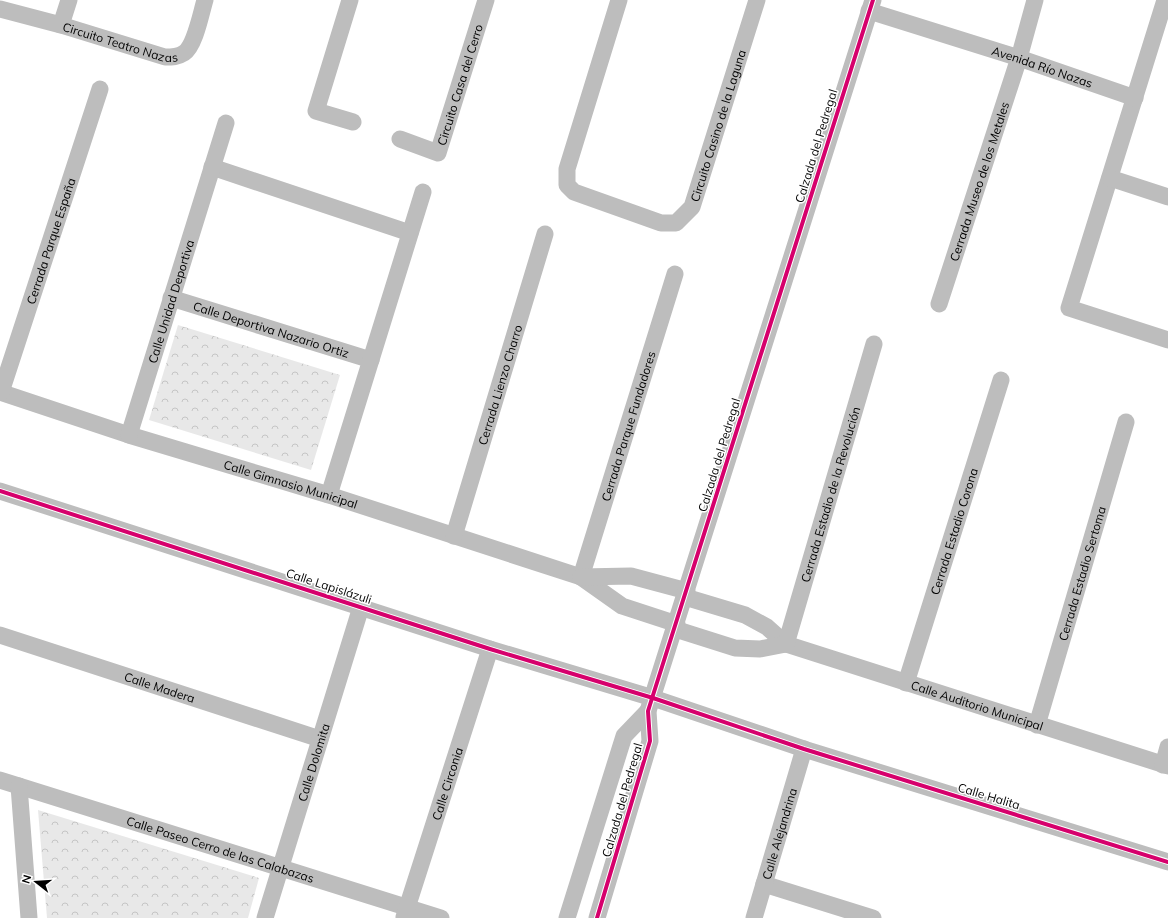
<svg xmlns="http://www.w3.org/2000/svg" width="1168" height="918" viewBox="0 0 1168 918" font-family="Mulish,sans-serif">
<style>
.forest{fill:url(#forest-crowns)}
.lines{fill:none;stroke-linecap:round;stroke-linejoin:round}
.street{stroke:#bdbdbd;stroke-width:17}
.cycleway-casing{stroke:#fff;stroke-width:6}
.cycleway{stroke:#d6006c;stroke-width:4}
.labels{text-anchor:middle;dominant-baseline:central;stroke-width:3;stroke-linejoin:round;paint-order:stroke}
.street-label{font-size:12px;fill:#000;stroke:#fff}
</style>
<defs>
<pattern id="forest-crowns" width="20" height="18" patternUnits="userSpaceOnUse"><rect width="20" height="18" fill="#e8e8e8"/><path d="M2 6a3 3 0 1 1 6 0M12 15a3 3 0 1 1 6 0" fill="none" stroke="#c5c5c5"/></pattern>
</defs>
<rect width="100%" height="100%" fill="#fff"/>
<g class="forest">
<polygon points="178,325 340,375 311,470 149,420"/>
<polygon points="38,810 259,878 248,918 47,918"/>
</g>
<g class="lines">
<g class="street">
<polyline points="350,0 316,111 353,122"/>
<path id="s1" d="M619 0 567 169V185L574 192 661 223H676L692 207 757 0"/>
<polyline points="1165,0 1069,308 1168,340"/>
<path id="s2" d="M0 9 61 25 165 57C172 57 178 57 184 53 195 46 201 13 205 0"/>
<path id="s3" d="M869 11 1019 58 1135 98"/>
<polyline points="61,25 69,0"/>
<path id="s4" d="M400 139 438 153 486 0"/>
<polyline points="212,167 410,233"/>
<polyline points="1110,178 1168,197"/>
<path id="s5" d="M171 298 371 360"/>
<path id="s6" d="M939 304 1019 58 1035 0"/>
<path id="s7" d="M0 392 129 435 329 495 581 577 622 606 677 624"/>
<path id="s8" d="M1 392 100 89"/>
<path id="s9" d="M129 435 226 123"/>
<polyline points="0,491 490,649 653,698 804,749 1168,862"/>
<polyline points="329,495 423,192"/>
<path id="s10" d="M454 536 545 234"/>
<path id="s11" d="M581 577 675 274"/>
<polyline points="581,577 631,576 687,591"/>
<path id="s12" d="M685 597 745 615 767 627 786 644 1168 766"/>
<polyline points="675,629 735,648 760,649 786,644"/>
<path id="s13" d="M0 635 320 739"/>
<path id="s14" d="M786 644 874 344"/>
<path id="s15" d="M906 683 1001 380"/>
<path id="s16" d="M1037 725 1126 422"/>
<polyline points="1163,765 1168,747"/>
<path id="s17" d="M0 780 441 918"/>
<polyline points="19,786 29,918"/>
<polyline points="764,884 873,918"/>
<path id="s18" d="M404 917 490 649"/>
<path id="s19" d="M265 918 361 607"/>
<polyline points="567,918 624,736 648,711"/>
<polyline points="597,918 650,741 648,711 873,0"/>
<path id="s20" d="M754 918 804 749"/>
</g>
<g class="cycleway-casing">
<g id="cycleway">
<polyline points="0,491 490,649 653,698 804,749 1168,862"/>
<polyline points="597,918 650,741 648,711 873,0"/>
</g>
</g>
<use href="#cycleway" class="cycleway"/>
</g>
<g class="labels">
<g class="street-label">
<text stroke="none"><textPath href="#s2" startOffset="125">Circuito Teatro Nazas</textPath></text>
<text stroke="none"><textPath href="#s3" startOffset="182">Avenida Río Nazas</textPath></text>
<text stroke="none"><textPath href="#s4" startOffset="112">Circuito Casa del Cerro</textPath></text>
<text stroke="none"><textPath href="#s1" startOffset="418">Circuito Casino de la Laguna</textPath></text>
<text transform="translate(816 146) rotate(-73)">Calzada del Pedregal</text>
<text stroke="none"><textPath href="#s6" startOffset="129">Cerrada Museo de los Metales</textPath></text>
<text stroke="none"><textPath href="#s8" startOffset="159">Cerrada Parque España</textPath></text>
<text stroke="none"><textPath href="#s9" startOffset="140">Calle Unidad Deportiva</textPath></text>
<text stroke="none"><textPath href="#s5" startOffset="105">Calle Deportiva Nazario Ortiz</textPath></text>
<text stroke="none"><textPath href="#s10" startOffset="158">Cerrada Lienzo Charro</textPath></text>
<text stroke="none"><textPath href="#s11" startOffset="158">Cerrada Parque Fundadores</textPath></text>
<text transform="translate(719 455) rotate(-73)">Calzada del Pedregal</text>
<text stroke="none"><textPath href="#s7" startOffset="305">Calle Gimnasio Municipal</textPath></text>
<text stroke="none"><textPath href="#s14" startOffset="156">Cerrada Estadio de la Revolución</textPath></text>
<text stroke="none"><textPath href="#s15" startOffset="159">Cerrada Estadio Corona</textPath></text>
<text stroke="none"><textPath href="#s16" startOffset="158">Cerrada Estadio Sertoma</textPath></text>
<text transform="translate(329 586) rotate(18)">Calle Lapislázuli</text>
<text stroke="none"><textPath href="#s13" startOffset="168">Calle Madera</textPath></text>
<text stroke="none"><textPath href="#s12" startOffset="314">Calle Auditorio Municipal</textPath></text>
<text stroke="none"><textPath href="#s19" startOffset="163">Calle Dolomita</textPath></text>
<text stroke="none"><textPath href="#s18" startOffset="140">Calle Circonia</textPath></text>
<text transform="translate(989 796) rotate(17)">Calle Halita</text>
<text transform="translate(622 800) rotate(-74)">Calzada del Pedregal</text>
<text stroke="none"><textPath href="#s20" startOffset="88">Calle Alejandrina</textPath></text>
<text stroke="none"><textPath href="#s17" startOffset="231">Calle Paseo Cerro de las Calabazas</textPath></text>
</g>
</g>
<g transform="translate(36 882) rotate(287)" stroke="#ffffff" stroke-width="3" paint-order="stroke">
<path d="M0-3L7 15L0 10L-7 15Z" fill="#000000"/>
<text y="-6" font-size="11" font-weight="bold" text-anchor="middle" fill="#000000">N</text>
</g>
</svg>
